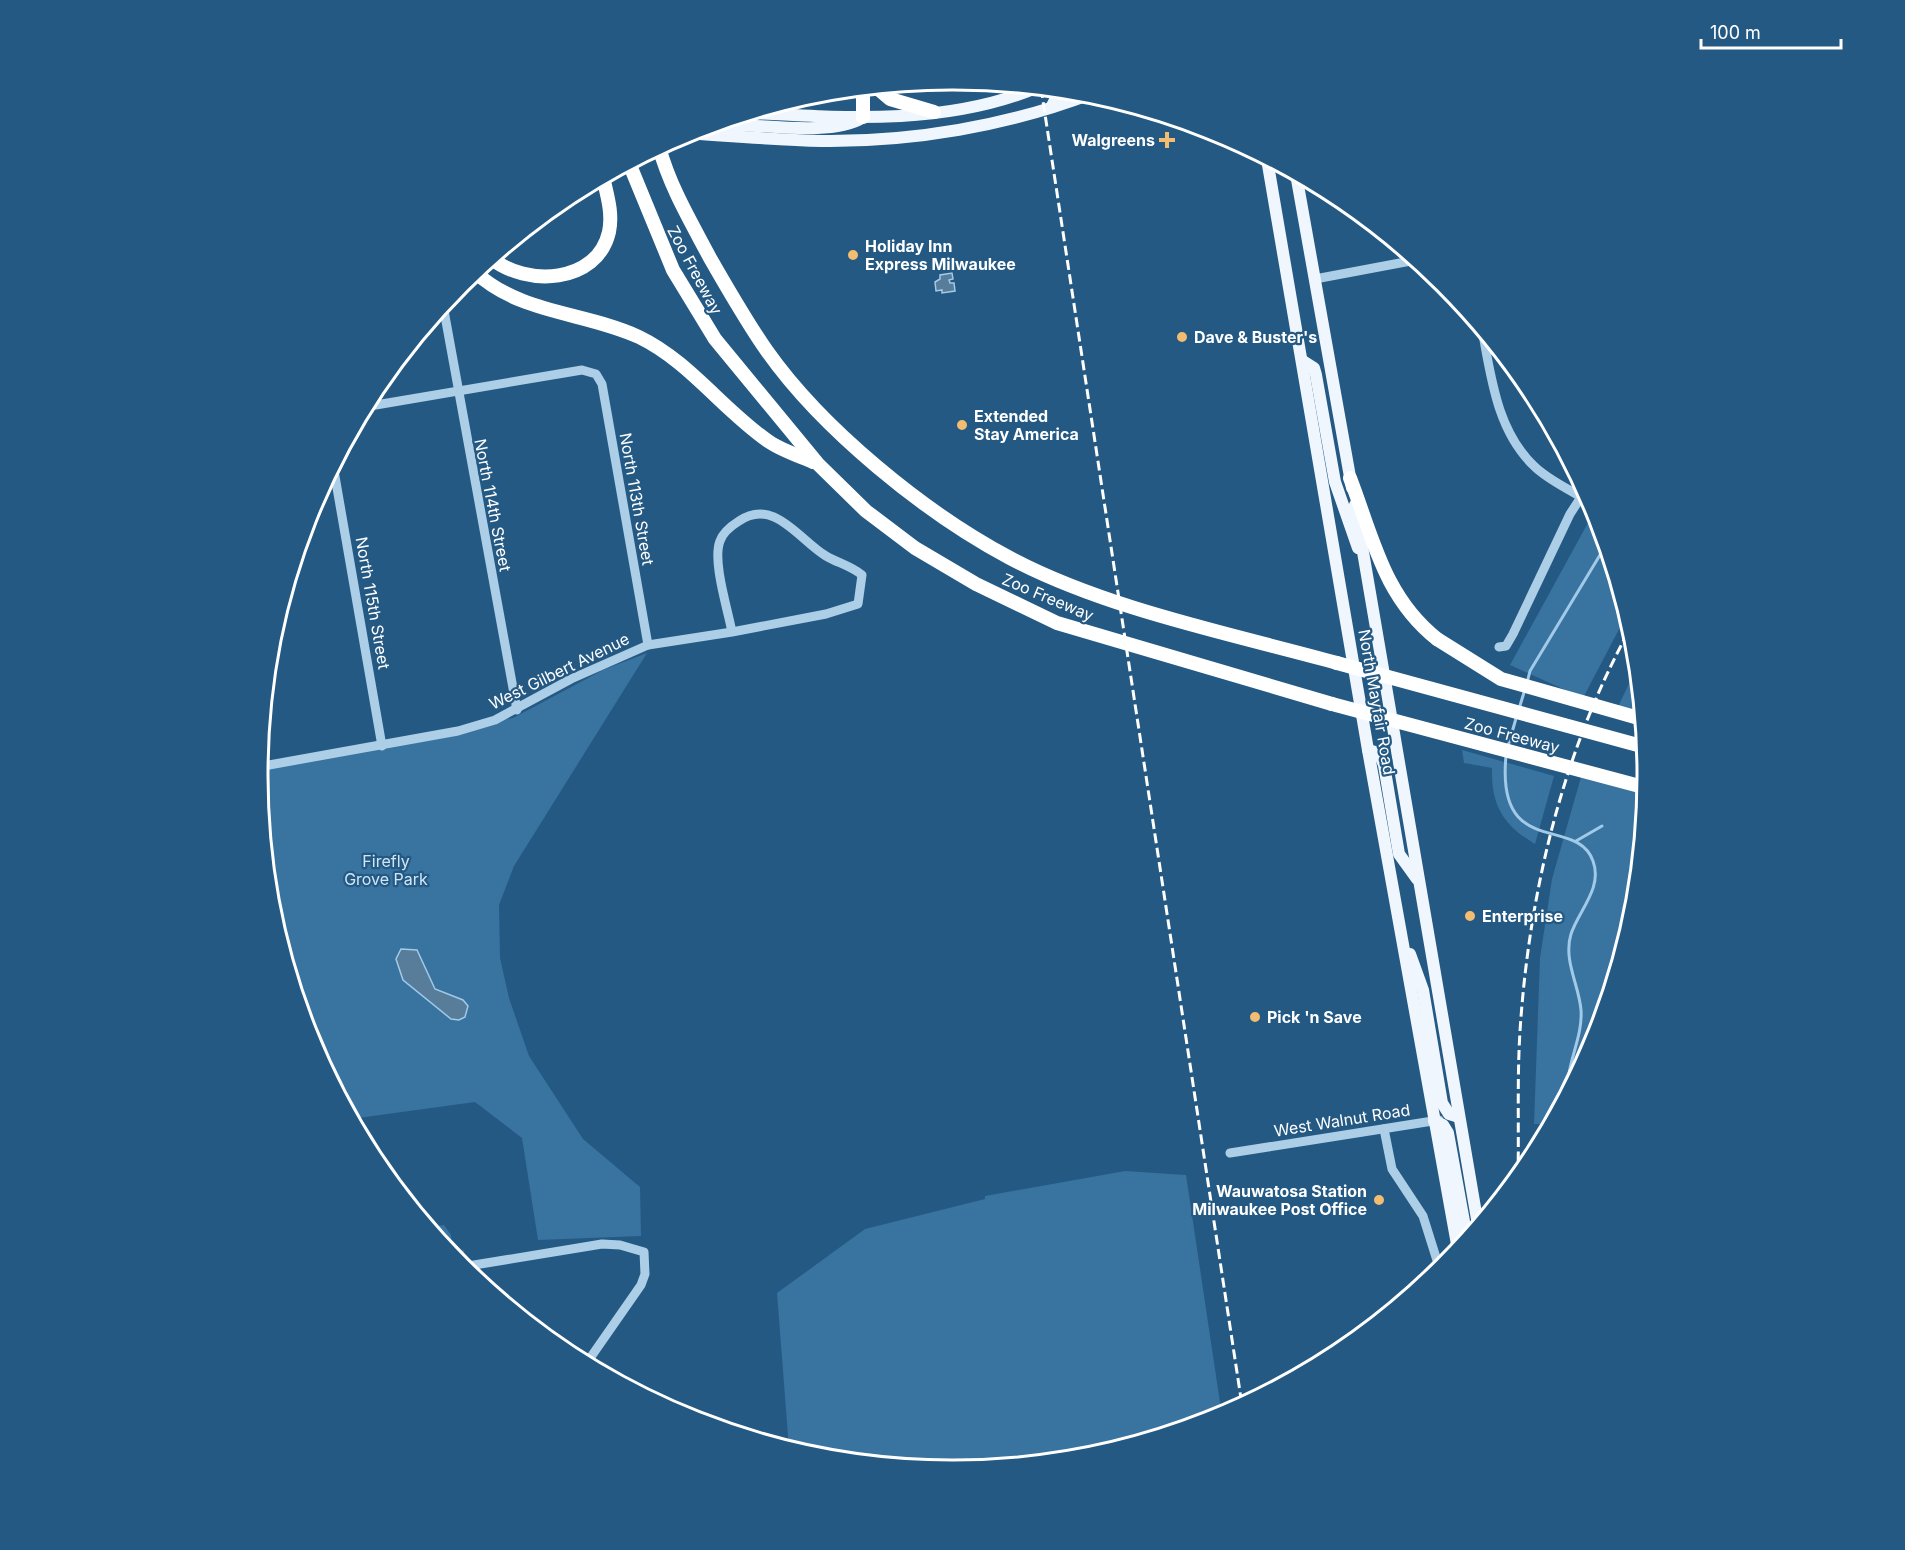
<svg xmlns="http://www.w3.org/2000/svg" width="1905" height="1550" viewBox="0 0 1905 1550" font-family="Inter,sans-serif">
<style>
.green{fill:#3973a0}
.water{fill:#587d9a;stroke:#a1cae8;stroke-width:1.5}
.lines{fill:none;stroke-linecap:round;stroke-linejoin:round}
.stream{stroke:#a1cae8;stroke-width:3}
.minor{stroke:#adcee7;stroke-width:9}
.major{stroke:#eff6fd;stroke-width:12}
.highway{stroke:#fff;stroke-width:14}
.rail{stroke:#fff;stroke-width:3;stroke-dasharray:10 4.5;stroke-linecap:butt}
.highway-bridge{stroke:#fff;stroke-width:14}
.poi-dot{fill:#f2bd70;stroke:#245983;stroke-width:2}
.labels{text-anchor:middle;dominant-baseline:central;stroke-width:4.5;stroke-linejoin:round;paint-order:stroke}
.poi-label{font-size:16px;font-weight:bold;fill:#fff;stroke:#245983;text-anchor:start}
.street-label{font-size:16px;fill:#fff;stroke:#245983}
.park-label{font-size:16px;fill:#d0e6f6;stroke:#245983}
.rim{fill:none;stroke:#fff;stroke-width:3}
</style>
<rect width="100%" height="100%" fill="#245983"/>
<g class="green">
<polygon points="1595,510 1627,614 1583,698 1510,665"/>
<polygon points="647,653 514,866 499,905 500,958 509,998 529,1056 583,1139 640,1187 641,1236 538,1240 522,1138 475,1102 351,1119 310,1041 270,910 257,770 513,718 603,670"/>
<polygon points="1637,667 1643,728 1614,715"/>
<path d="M1462 750 1554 776 1535 844C1503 825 1491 805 1492 768L1464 763Z"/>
<polygon points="1581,777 1646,793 1635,911 1595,1041 1545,1136 1544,1124 1534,1124 1540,958 1552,879"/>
<polygon points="1125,1171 1186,1175 1222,1416 1088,1457 953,1470 816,1457 789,1449 777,1293 865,1229 985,1199 985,1196"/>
<polygon points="444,1225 451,1235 452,1252 464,1250 463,1259 455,1260 428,1228"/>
</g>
<g class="water">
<polygon points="952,273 953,279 949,280 950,283 954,283 955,291 942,293 942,290 936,291 935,282 940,279 940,275"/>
<polygon points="401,949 417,950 435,989 463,1000 468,1006 465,1017 459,1020 451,1019 403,980 396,959"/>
</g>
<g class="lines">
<g class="stream">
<polyline points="1527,683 1530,671 1606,545"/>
<polyline points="1519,709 1525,689"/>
<polyline points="1508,746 1517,715"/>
<path d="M1506 756C1496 860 1577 815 1593 861 1603 888 1579 910 1571 934 1563 960 1579 985 1581 1010 1583 1038 1566 1064 1568 1091"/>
<polyline points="1576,841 1602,826"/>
</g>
<g class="minor">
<polyline points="1315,279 1416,260"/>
<polyline points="443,305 517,710"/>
<path d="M1482 329C1491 377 1497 431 1534 466 1547 479 1565 487 1581 497"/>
<polyline points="364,407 582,370 596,374 602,384 648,645"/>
<polyline points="333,465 382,746"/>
<polyline points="1499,647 1506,646 1513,634 1570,514 1585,491"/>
<path d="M258 767 458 731 495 720 571 679 648 645 732 632 826 614 858 604 862 575C851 566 838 563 826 556 799 540 774 497 739 521 731 526 723 532 720 541 712 561 728 610 732 632"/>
<polyline points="1384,1129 1392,1169 1423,1216 1440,1270"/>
<polyline points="1230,1153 1439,1120"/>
<polyline points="462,1267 602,1244 620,1245 644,1252 645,1274 641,1285 586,1364"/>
</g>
<g class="major">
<polyline points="1052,106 1055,100 1067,91"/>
<path d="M751 113C846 118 946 125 1036 88"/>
<path d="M711 125C754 122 827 138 862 118"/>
<path d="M685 133C731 136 776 140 822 141 912 142 1007 126 1091 94"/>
<polyline points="1267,159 1368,750 1458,1250"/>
<polyline points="1296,174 1352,488"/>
<polyline points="1303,361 1314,368 1316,375 1335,482 1358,548"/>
<polyline points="1355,505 1478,1225"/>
<polyline points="1368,750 1379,753 1384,765 1399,854 1417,879"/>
<polyline points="1410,954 1423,990 1442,1103 1449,1114 1459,1117"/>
<polyline points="1434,1121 1443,1125 1448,1133 1467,1238"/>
</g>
<g class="highway">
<polyline points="876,87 890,99 934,112"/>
<polyline points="863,117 863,88"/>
<path d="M659 147C670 187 691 222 710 258 728 289 746 321 767 351 822 429 925 513 1010 558 1106 609 1232 634 1337 663"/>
<polyline points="629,163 673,270 715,339 818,464 866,511 915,548 976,584 1057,623 1332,704"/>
<path d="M491 258C526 287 597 284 609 232 613 213 607 195 603 177"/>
<path d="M475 272C520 314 585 312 639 337 689 361 723 410 768 441 781 450 799 456 813 462"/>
<path d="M1350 478C1373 538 1384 597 1437 639"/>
</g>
<g class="rail">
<polyline points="1041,88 1242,1405"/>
<path d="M1518 1176C1519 1128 1517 1079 1520 1031 1529 892 1563 750 1631 627"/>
</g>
<g class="highway-bridge">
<polyline points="1437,639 1501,679 1642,719"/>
<polyline points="1337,663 1645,747"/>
<polyline points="1332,704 1647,788"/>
</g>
</g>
<g class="poi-dot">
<path d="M1164 131h6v6h6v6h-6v6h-6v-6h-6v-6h6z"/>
<circle cx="853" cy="255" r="6"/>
<circle cx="1182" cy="337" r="6"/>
<circle cx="962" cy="425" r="6"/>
<circle cx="1470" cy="916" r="6"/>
<circle cx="1255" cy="1017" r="6"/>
<circle cx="1379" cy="1200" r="6"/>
</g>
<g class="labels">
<g class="poi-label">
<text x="1155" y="140" text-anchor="end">Walgreens</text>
<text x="865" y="246">Holiday Inn<tspan x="865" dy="18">Express Milwaukee</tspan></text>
<text x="1194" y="337">Dave &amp; Buster's</text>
<text x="974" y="416">Extended<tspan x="974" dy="18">Stay America</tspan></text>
<text x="1482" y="916">Enterprise</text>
<text x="1267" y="1017">Pick 'n Save</text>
<text x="1367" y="1191" text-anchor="end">Wauwatosa Station<tspan x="1367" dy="18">Milwaukee Post Office</tspan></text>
</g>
<g class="street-label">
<text transform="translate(695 270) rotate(62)">Zoo Freeway</text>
<text transform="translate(637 499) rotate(80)">North 113th Street</text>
<text transform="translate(493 505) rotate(79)">North 114th Street</text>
<text transform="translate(1048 597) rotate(23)">Zoo Freeway</text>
<text transform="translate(373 603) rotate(80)">North 115th Street</text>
<text transform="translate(559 671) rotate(-26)">West Gilbert Avenue</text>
<text transform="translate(1377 702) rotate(80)">North Mayfair Road</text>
<text transform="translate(1512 735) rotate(15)">Zoo Freeway</text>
<text transform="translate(1342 1120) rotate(-9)">West Walnut Road</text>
</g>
<g class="park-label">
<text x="386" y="861">Firefly<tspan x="386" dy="18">Grove Park</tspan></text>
</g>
</g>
<path d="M0 0H1905V1550H0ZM952 90H953A684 684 0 0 1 1637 774V776A684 684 0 0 1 953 1460H952A684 684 0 0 1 268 776V774A684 684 0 0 1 952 90Z" fill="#245983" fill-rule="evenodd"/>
<path class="rim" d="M952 90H953A684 684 0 0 1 1637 774V776A684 684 0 0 1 953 1460H952A684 684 0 0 1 268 776V774A684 684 0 0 1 952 90Z"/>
<path d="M1701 39v9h140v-9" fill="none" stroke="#ffffff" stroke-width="3"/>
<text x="1710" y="39" font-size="18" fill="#ffffff" stroke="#245983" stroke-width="4.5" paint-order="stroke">100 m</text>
</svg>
